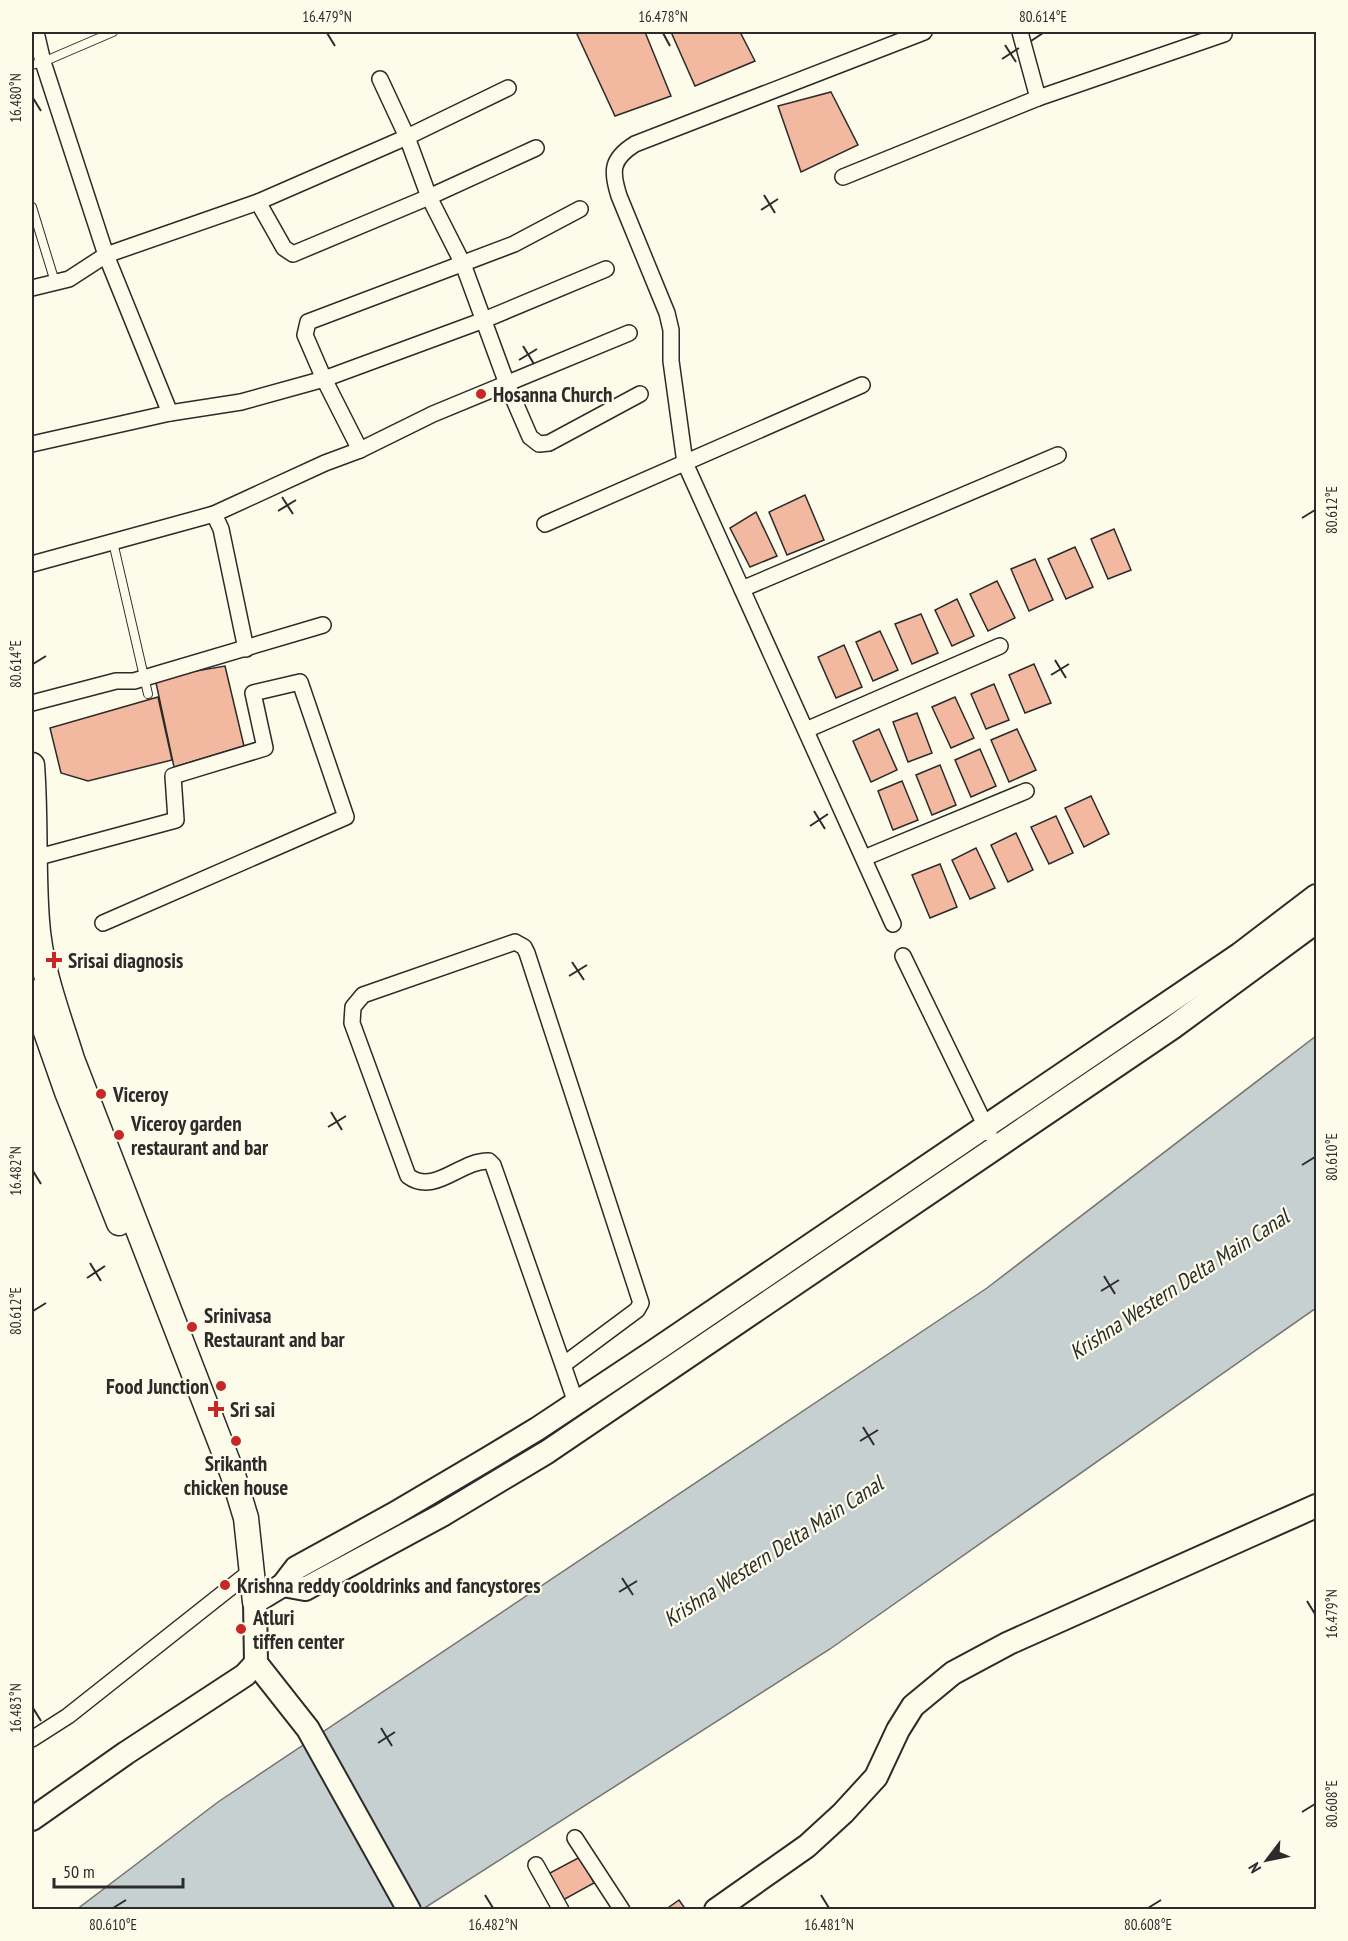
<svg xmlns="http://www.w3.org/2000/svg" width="1348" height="1941" viewBox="0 0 1348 1941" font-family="'PT Sans Narrow',sans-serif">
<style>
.water{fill:#c7d0d0;stroke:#74746e;stroke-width:1.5}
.building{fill:#f2b8a0;stroke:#2b2b2b;stroke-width:1.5}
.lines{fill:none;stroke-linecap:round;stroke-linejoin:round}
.lane-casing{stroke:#2b2b2b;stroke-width:10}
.street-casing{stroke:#2b2b2b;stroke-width:18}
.secondary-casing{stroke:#2b2b2b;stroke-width:26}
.primary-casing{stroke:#2b2b2b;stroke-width:27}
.lane{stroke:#fdfbea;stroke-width:8}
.street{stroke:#fdfbea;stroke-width:15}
.secondary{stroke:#fdfbea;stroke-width:22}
.primary{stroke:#fdfbea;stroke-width:24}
.ticks{fill:none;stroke:#2b2b2b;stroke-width:2}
.poi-dot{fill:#c62828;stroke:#fdfbea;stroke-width:2}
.labels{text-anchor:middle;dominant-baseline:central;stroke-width:4.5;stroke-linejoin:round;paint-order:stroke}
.poi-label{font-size:21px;font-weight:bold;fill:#2b2b2b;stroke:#fdfbea;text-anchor:start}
.water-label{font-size:22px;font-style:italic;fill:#2b2b2b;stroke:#fdfbea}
.neatline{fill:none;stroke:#2b2b2b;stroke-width:2}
.ticks-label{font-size:15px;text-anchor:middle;fill:#2b2b2b}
</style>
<rect width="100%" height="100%" fill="#fdfbea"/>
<polygon class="water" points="1316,1036 1316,1308 830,1649 423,1909 76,1910 218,1802 987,1288"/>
<g class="building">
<polygon points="576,32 645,32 671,96 615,116"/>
<polygon points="671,32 740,32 755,61 695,86"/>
<polygon points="831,92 858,145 801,172 778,106"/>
<polygon points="805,495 824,540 787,555 769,512"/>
<polygon points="756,512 777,556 750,567 730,528"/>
<polygon points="1114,529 1131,570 1108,579 1091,539"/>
<polygon points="1075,547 1093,587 1066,599 1048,559"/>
<polygon points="1035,559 1053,600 1029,611 1011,569"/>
<polygon points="997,581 1015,618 988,631 970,594"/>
<polygon points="957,599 974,636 952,646 935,610"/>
<polygon points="921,614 938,653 912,664 895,624"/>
<polygon points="880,631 898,670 873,681 856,642"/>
<polygon points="844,645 862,687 836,698 818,657"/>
<polygon points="1034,664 1051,703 1025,713 1009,675"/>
<polygon points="225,666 244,746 174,767 155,678"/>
<polygon points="994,684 1009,720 986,729 971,694"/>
<polygon points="158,697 172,760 88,781 61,773 50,728"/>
<polygon points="955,697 974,738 951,748 932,707"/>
<polygon points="917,713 932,753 908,762 893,722"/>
<polygon points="879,729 897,770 871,782 853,741"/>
<polygon points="1017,729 1036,770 1009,782 991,740"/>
<polygon points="980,749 996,786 971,797 955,760"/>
<polygon points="940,765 956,805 932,815 916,775"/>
<polygon points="902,781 918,820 893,830 878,791"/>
<polygon points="1091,796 1109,834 1084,847 1065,808"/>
<polygon points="1056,816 1073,853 1049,864 1031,827"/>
<polygon points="1016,833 1033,870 1008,882 991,845"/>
<polygon points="976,848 995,888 970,899 952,860"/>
<polygon points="940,864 957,907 930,918 912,875"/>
<polygon points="580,1857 594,1883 563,1900 548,1874"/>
<polygon points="679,1900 686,1910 665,1910"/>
</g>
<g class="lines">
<g class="lane-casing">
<g id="lane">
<polyline points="32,65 43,62 113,32"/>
<polyline points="32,207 55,282"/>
<polyline points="113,542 148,694"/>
</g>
</g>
<g class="street-casing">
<g id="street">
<polyline points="36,32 43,62 106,255 170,413"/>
<polyline points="1020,32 1038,98"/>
<polyline points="380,79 407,137 429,197 463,264 507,384 530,437 539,444 549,443 640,394"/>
<polyline points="843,177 1038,98 1224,34"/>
<polyline points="258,202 284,248 293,254 429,197 536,148"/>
<polyline points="32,288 69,279 106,255 258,202 407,137 508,88"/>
<polyline points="32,444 170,413 241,402 324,379 484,320 606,269"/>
<polyline points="360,450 324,379 305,335 308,322 514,244 580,209"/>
<polyline points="214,514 221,529 246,649"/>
<polyline points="545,524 862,385"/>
<polyline points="32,564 214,514 325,463 360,450 433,414 629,333"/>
<polyline points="742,589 1058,455"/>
<polyline points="32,703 116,681 134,681 323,625"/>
<polyline points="806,730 1000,646"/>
<polyline points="35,858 176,820 173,776 265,748 253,693 300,682 346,817 103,923"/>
<polyline points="864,858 1026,791"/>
<path d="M893 924 685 463 671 361V330L667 313 619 196C611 171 611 159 635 144L924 32"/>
<polyline points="903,956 989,1133"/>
<path d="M563 1365 493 1165 489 1161C460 1160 435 1196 408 1176L352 1023 353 1007 363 995 515 942 524 947 527 953 641 1303 637 1310 563 1365 576 1403"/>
<polyline points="32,1739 68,1716 250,1572"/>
<polyline points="575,1838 622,1910"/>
<polyline points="536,1865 561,1910"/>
</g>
</g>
<g class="secondary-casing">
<g id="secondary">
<polyline points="283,1585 305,1589 442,1515 547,1452 1172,1028 1316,922"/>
<polyline points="256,1663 308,1729 409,1910"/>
<polyline points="32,1819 126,1753 245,1675 256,1663 255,1602 283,1585 296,1568 394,1514 489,1458 537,1429 653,1352 1240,954 1316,896"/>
<polyline points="716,1910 807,1846 843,1813 876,1777 898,1730 913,1706 953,1673 1009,1643 1316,1506"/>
</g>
</g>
<g class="primary-casing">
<g id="primary">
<path d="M32 765C36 817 33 869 37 921 40 968 58 1014 72 1059L233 1475 246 1518 255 1602"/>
<polyline points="32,992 67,1092 119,1223"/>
</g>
</g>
<use href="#lane" class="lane"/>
<use href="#street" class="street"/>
<use href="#secondary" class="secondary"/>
<use href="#primary" class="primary"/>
</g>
<path class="ticks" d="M327 33 335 46M663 33 670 46M1031 41 1043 33M1005 45 1016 62M1002 59 1019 48M33 98 41 111M764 195 775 213M761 210 778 199M523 346 534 364M519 360 537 349M282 497 293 514M278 511 296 500M1302 518 1315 510M1055 660 1066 678M33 664 46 656M1051 675 1069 664M814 811 825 829M810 826 828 814M572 962 584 980M569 976 587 965M331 1112 342 1130M328 1127 346 1116M1302 1165 1315 1157M33 1171 41 1184M90 1263 101 1281M1104 1276 1115 1294M87 1278 105 1266M1101 1291 1119 1280M33 1311 46 1303M863 1427 874 1445M860 1441 878 1430M622 1578 633 1595M619 1592 637 1581M1307 1601 1315 1614M33 1708 41 1721M381 1728 392 1746M378 1743 395 1732M1302 1812 1315 1804M485 1895 493 1908M821 1895 829 1908M113 1908 126 1900M1148 1908 1161 1900"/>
<g class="poi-dot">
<circle cx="481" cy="394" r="6"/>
<path d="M51 951h6v6h6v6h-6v6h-6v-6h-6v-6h6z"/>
<circle cx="101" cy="1094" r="6"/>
<circle cx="119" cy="1135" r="6"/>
<circle cx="192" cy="1327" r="6"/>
<circle cx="221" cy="1386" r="6"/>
<path d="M213 1400h6v6h6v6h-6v6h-6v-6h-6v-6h6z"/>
<circle cx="236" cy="1441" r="6"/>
<circle cx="225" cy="1585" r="6"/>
<circle cx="241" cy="1629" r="6"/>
</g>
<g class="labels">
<g class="poi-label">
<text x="493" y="394">Hosanna Church</text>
<text x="68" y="960">Srisai diagnosis</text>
<text x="113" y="1094">Viceroy</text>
<text x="131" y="1123">Viceroy garden<tspan x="131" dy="24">restaurant and bar</tspan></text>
<text x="204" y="1315">Srinivasa<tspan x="204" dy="24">Restaurant and bar</tspan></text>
<text x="209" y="1386" text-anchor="end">Food Junction</text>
<text x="230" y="1409">Sri sai</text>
<text x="236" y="1463" text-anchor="middle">Srikanth<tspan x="236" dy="24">chicken house</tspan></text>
<text x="237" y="1585">Krishna reddy cooldrinks and fancystores</text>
<text x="253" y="1617">Atluri<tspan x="253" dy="24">tiffen center</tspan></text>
</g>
<g class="water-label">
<text transform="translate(1179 1284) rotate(-33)">Krishna Western Delta Main Canal</text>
<text transform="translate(773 1551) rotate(-33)">Krishna Western Delta Main Canal</text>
</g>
</g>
<rect width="1348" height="1941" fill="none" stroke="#fdfbea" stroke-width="66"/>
<g transform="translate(1267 1860) rotate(238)" stroke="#fdfbea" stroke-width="4.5" paint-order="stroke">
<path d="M0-4.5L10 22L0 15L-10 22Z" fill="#2b2b2b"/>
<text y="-9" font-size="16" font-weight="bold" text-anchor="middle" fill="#2b2b2b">N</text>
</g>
<path d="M54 1878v9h129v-9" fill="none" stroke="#2b2b2b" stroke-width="3"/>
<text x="63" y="1878" font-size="18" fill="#2b2b2b" stroke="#fdfbea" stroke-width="4.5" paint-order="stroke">50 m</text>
<rect x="33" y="33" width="1282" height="1875" class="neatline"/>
<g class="ticks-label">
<text x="327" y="22">16.479°N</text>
<text x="663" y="22">16.478°N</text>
<text x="1043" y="22">80.614°E</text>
<text transform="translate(16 98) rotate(-90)" y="5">16.480°N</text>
<text transform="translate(1332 510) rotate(-90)" y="5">80.612°E</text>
<text transform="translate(16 664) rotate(-90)" y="5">80.614°E</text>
<text transform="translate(1332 1157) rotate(-90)" y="5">80.610°E</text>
<text transform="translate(16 1171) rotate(-90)" y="5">16.482°N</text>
<text transform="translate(16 1311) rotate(-90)" y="5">80.612°E</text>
<text transform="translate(1332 1614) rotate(-90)" y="5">16.479°N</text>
<text transform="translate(16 1708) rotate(-90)" y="5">16.483°N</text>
<text transform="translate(1332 1804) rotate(-90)" y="5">80.608°E</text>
<text x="113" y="1930">80.610°E</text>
<text x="493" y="1930">16.482°N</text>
<text x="829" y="1930">16.481°N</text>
<text x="1148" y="1930">80.608°E</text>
</g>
</svg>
